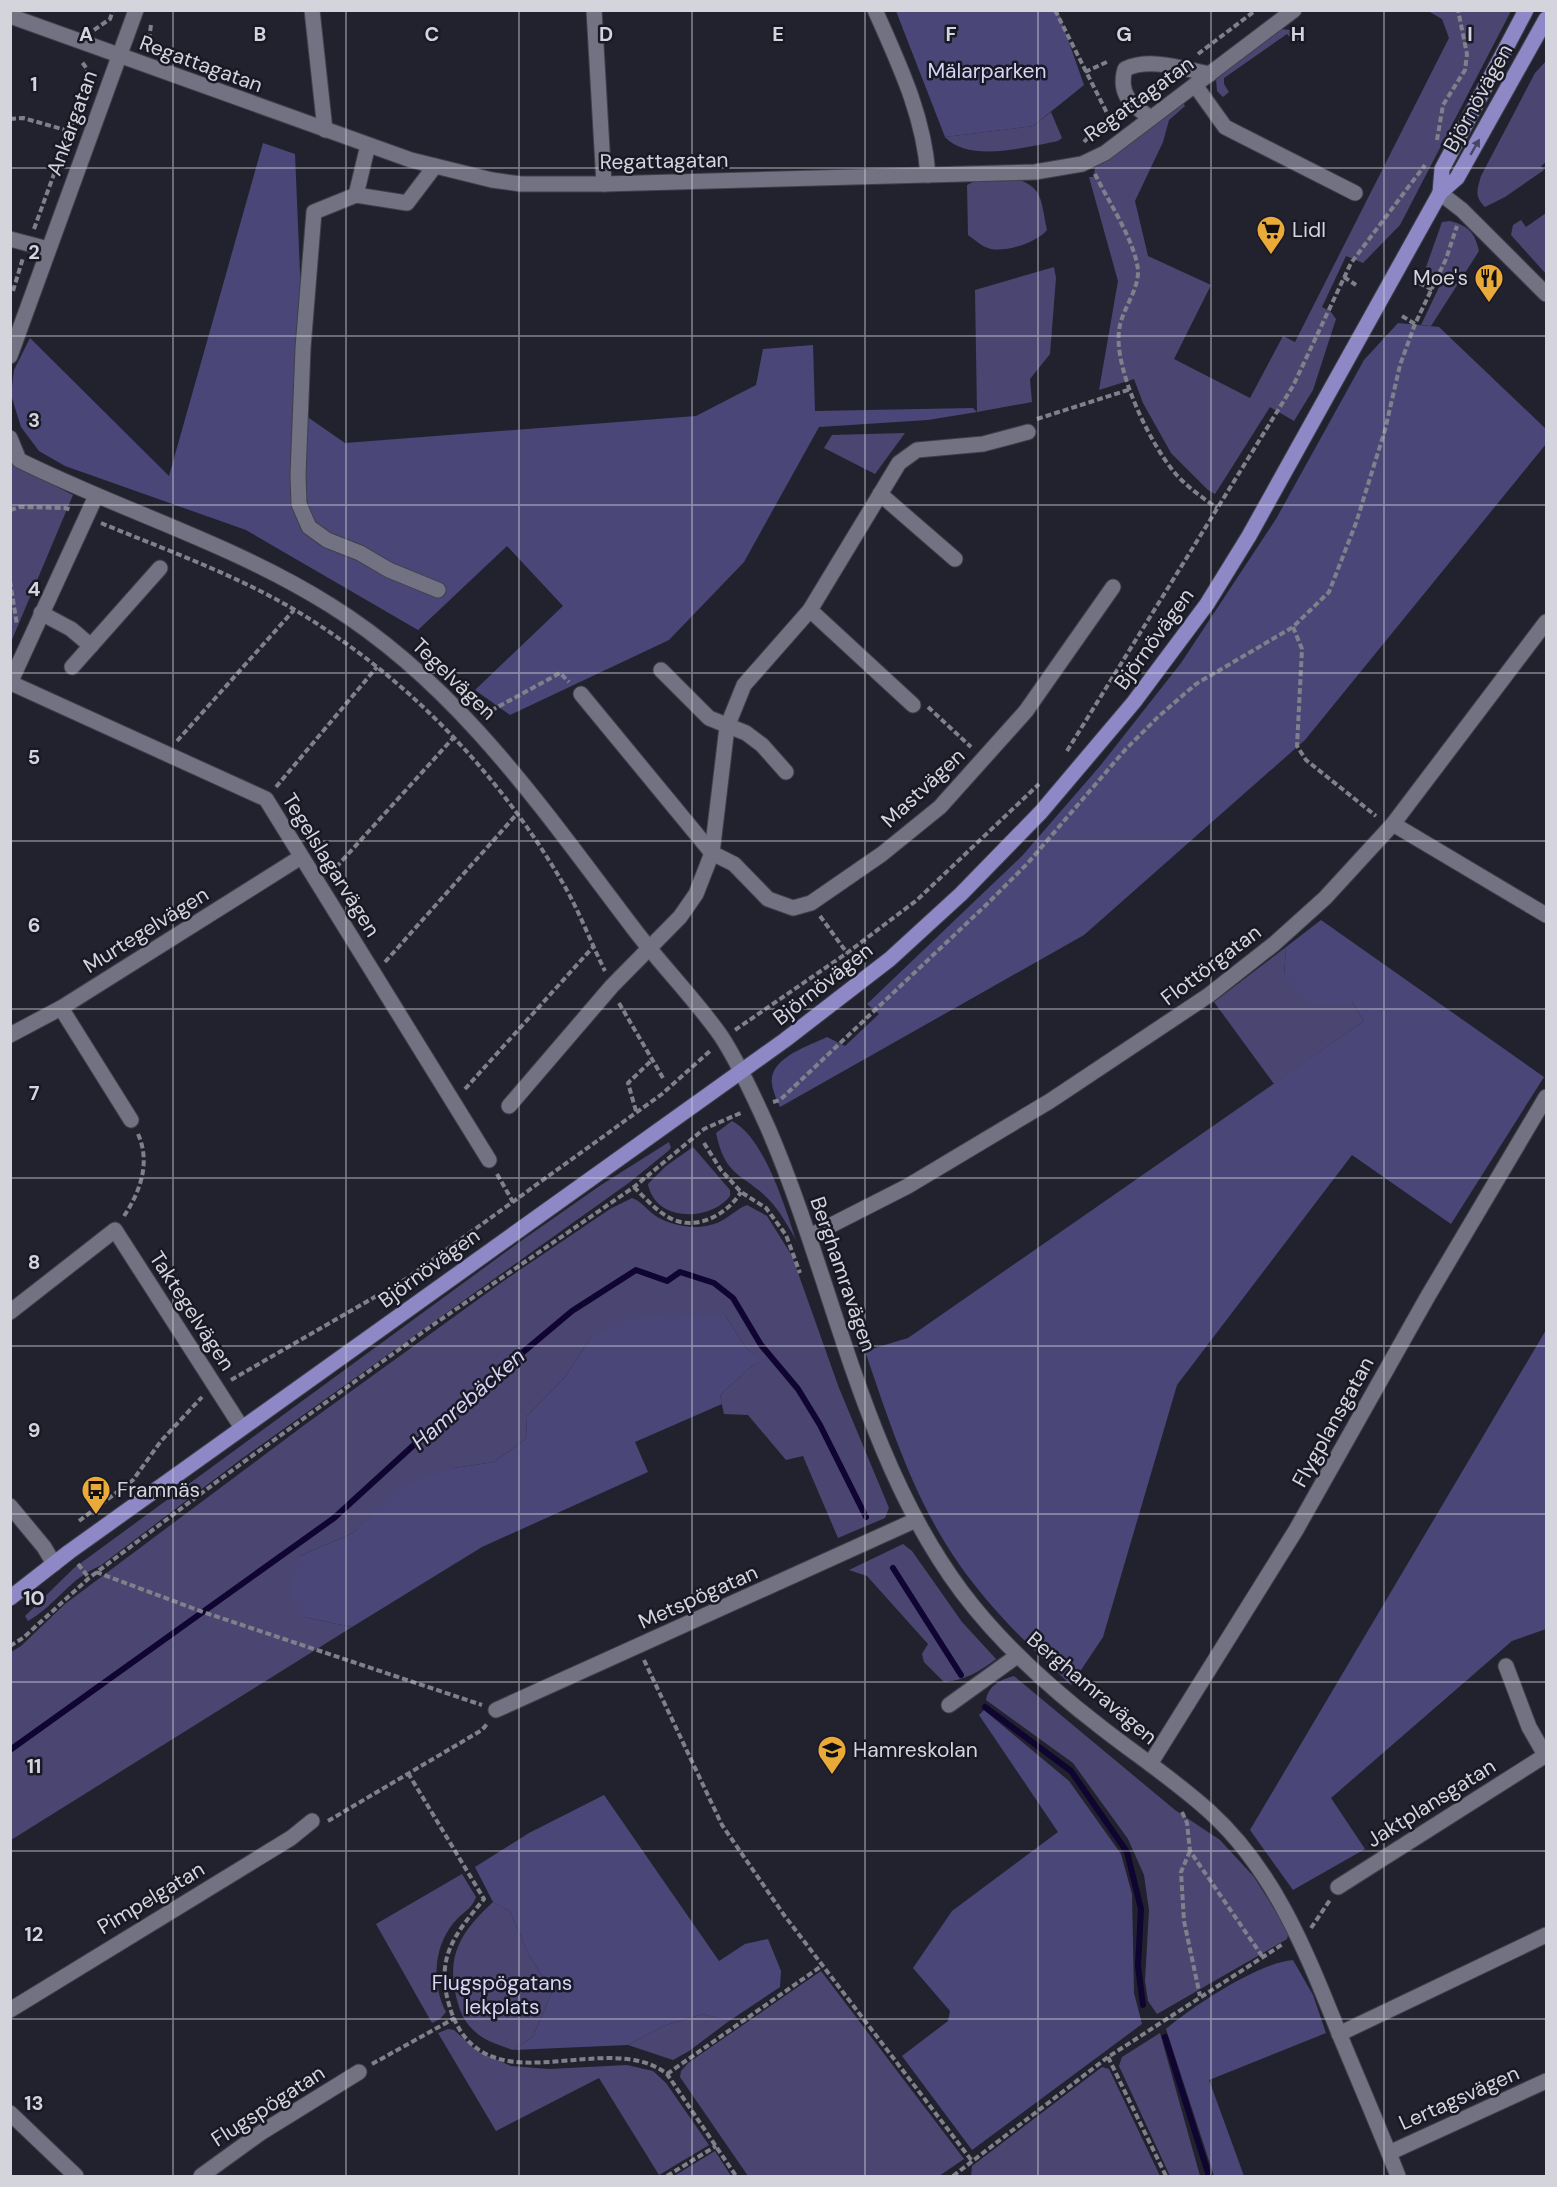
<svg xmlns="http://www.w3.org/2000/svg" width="1557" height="2187" viewBox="0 0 1557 2187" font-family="'DM Sans',sans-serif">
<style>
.green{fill:#4a4671}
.forest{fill:#4b4678}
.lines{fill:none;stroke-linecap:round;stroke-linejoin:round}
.stream{stroke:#100430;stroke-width:6}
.minor-casing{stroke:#403f4a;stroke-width:17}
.major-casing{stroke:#403f4a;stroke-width:17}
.path{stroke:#80808b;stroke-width:4;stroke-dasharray:6 3;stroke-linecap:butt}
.minor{stroke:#727282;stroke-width:15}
.major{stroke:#8e88c6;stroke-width:15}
.oneway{fill:#484565}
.grid{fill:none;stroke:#d4d4dd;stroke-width:1.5;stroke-opacity:0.55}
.labels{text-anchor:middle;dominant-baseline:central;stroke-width:5;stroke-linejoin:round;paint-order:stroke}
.street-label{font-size:21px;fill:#d4d4dd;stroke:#191825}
.park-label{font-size:21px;fill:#d5d4f4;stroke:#191825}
.poi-label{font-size:21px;fill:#d4d4dd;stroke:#191825;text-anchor:start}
.water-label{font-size:22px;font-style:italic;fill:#d4d3f4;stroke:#191825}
.grid-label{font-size:20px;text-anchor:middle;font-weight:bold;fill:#d4d4dd;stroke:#191825;stroke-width:5;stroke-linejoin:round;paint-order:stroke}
</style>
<rect width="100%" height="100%" fill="#22222f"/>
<g class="green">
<polygon points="1428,11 1511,11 1400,225 1363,263 1346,256 1322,307 1331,312 1336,319 1313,390 1294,421 1270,407 1215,494 1208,490 1171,453 1143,403 1134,379 1099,390 1118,281 1089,177 1093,177 1097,161 1182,101 1185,106 1169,120 1163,142 1135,201 1148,256 1211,285 1174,359 1250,398 1283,336 1295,342 1449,38 1442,19"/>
<polygon points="1280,29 1292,30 1300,39 1295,42 1287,34 1224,78 1224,84 1229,92 1223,97 1217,91 1216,78"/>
<path d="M1546 61V162L1541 166 1544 170 1505 197 1485 207C1474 196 1477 190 1481 176L1535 73Z"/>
<path d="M1051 112 1062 138 1058 141C1027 147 968 163 945 137L1033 126Z"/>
<path d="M1008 176C1044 186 1040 197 1047 230 1038 242 1003 254 988 248 981 246 974 239 968 235L967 185 981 178Z"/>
<polygon points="1546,213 1546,274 1511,235 1513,225 1521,220 1526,227"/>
<path d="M1450 221C1469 226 1475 233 1479 251L1431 326 1421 325 1443 279 1425 270 1442 222Z"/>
<polygon points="1054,267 1056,278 1050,354 1030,379 1032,402 977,412 975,290"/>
<polygon points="905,433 875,474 824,448 832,435"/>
<polygon points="11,458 13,464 73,495 11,642"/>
<polygon points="1286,947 1284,976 1352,1002 1364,1021 1274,1084 1214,1002"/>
<path d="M732 1121C764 1137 785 1207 796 1240 789 1228 782 1215 773 1204 746 1173 726 1181 716 1133Z"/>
<path d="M669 1142 671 1148 667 1152 630 1182 240 1460 100 1566C71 1577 55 1606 28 1621L25 1616 74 1568 518 1243 601 1185Z"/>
<path d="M693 1147 730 1190V1196C710 1222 655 1222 648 1184L666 1166Z"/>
<path d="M632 1198C643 1202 649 1213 659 1218 678 1228 704 1231 723 1220 732 1215 737 1209 747 1205L767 1216 792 1256 839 1388 889 1508 885 1518 838 1538 803 1456 786 1460 748 1415 724 1414 720 1395 754 1364 762 1362 746 1348 725 1315 589 1340 566 1376 527 1416 526 1439 494 1462 454 1468 375 1512 353 1533 300 1556 304 1617 352 1627 11 1840V1652L21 1646 65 1604 303 1426 505 1280 610 1209Z"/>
<path d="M903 1544 912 1551 962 1622 996 1659C979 1672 965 1680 944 1682L924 1662 922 1654 928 1644 867 1576 849 1570Z"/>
<path d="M1014 1676 1175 1810 1220 1840 1254 1877 1289 1932 1287 1939 1157 2014 1148 2001 1145 1981 1149 1910 1144 1875 1128 1839 1073 1763 986 1700C989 1685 1000 1680 1014 1676Z"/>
<path d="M462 1874 476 1897C472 1908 466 1910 458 1918 433 1943 431 1983 446 2012L440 2019 432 2023 376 1924Z"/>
<path d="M493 1902 510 1911 528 1953 552 1992 533 2037 513 2050C502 2046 488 2042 479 2035 465 2024 460 2013 456 1996 446 1953 463 1930 493 1902Z"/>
<polygon points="821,1971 964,2159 939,2176 748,2176 680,2077 681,2071 688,2063"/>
<polygon points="703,2014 729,2021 689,2051 673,2060 628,2045 663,2026"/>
<polygon points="448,2029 454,2030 477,2051 511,2066 549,2069 627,2065 653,2071 666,2083 709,2145 659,2175 599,2078 496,2131 438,2033"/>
<polygon points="1160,2033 1200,2176 1170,2176 1119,2066 1122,2057"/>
<polygon points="1102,2067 1109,2069 1160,2176 971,2176 972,2166"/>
<polygon points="715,2151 731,2176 674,2176"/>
</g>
<g class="forest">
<polygon points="896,11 1058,11 1084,85 1033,126 945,137"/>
<polygon points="263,143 295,154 306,416 345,443 696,416 756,385 763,349 813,345 815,411 973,408 977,412 928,420 819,427 744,562 669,640 510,715 475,690 563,606 507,546 418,630 246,530 65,466 39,451 21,427 11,395 14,370 30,338 169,476"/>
<path d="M1398 323 1439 327 1546 429V444L1305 740 1084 935 780 1107C777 1100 773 1092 772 1084 768 1058 809 1046 827 1037L845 1046 879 1014 867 1004 1022 856 1100 766 1181 663 1276 519 1364 360Z"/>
<path d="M1321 920 1544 1077 1451 1224 1352 1155 1177 1385 1103 1637 1071 1685C1031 1648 991 1610 959 1564 914 1500 890 1424 865 1351L908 1338 1364 1021 1352 1002 1311 1006 1284 976 1286 947Z"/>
<polygon points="669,1313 725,1315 746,1348 763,1362 754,1364 720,1395 722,1404 635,1442 648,1472 482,1547 352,1627 304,1617 288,1587 300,1556 353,1533 398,1488 454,1468 494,1462 526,1439 527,1416 566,1376 589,1340 621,1321"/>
<polygon points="1546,1330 1546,1629 1512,1641 1331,1798 1365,1849 1293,1890 1250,1830"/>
<polygon points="984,1710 1069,1781 1121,1854 1132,1894 1134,1993 1142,2024 972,2150 902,2056 948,2021 950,2011 913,1968 952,1911 1058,1832 979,1715"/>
<polygon points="604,1795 719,1961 745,1944 768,1939 781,1971 780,1987 729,2021 703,2014 663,2026 628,2045 513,2050 533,2037 552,1992 528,1953 510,1911 493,1902 475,1867 529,1833"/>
<path d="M1293 1960 1313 1995 1326 2033 1209 2080 1244 2176H1214L1166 2029C1193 2006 1258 1963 1293 1960Z"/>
</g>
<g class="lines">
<g class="stream">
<polyline points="893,1568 961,1675"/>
<polyline points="985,1707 1071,1771 1127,1852 1141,1909 1138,1966 1143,2005"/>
<polyline points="10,1750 334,1518 428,1432 572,1311 636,1270 667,1281 680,1272 714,1283 733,1298 761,1345 798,1389 820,1425 866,1517"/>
<polyline points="1165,2037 1209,2176"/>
</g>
<g class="minor-casing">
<g id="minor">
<polyline points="312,10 325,130"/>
<polyline points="594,10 604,184"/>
<path d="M875 10C899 64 924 116 928 175"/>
<polyline points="10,16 411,160 492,180 521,184 604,184 1035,172 1082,164 1105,153 1294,10"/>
<polyline points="1195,85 1225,127 1355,193"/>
<path d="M1151 118C1131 105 1118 94 1125 69 1151 57 1183 69 1210 74"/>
<polyline points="368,145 356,195 407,203 435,166"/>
<polyline points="1440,193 1462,210 1546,294"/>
<polyline points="356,195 314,212 303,348 298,475 299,504 309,527 327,540 360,553 389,570 438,590"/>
<polyline points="10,239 48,249"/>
<polyline points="10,356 136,10"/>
<path d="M10 438 19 460C122 511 233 544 330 605 459 685 544 811 634 929 662 966 695 999 721 1036 738 1062 755 1099 768 1128 834 1281 861 1457 962 1592 1001 1644 1050 1688 1102 1728 1138 1756 1176 1781 1210 1812 1277 1873 1308 1957 1341 2038 1360 2084 1380 2130 1398 2176"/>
<polyline points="880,494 955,559"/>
<polyline points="810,610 913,705"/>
<polyline points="41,613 71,629 91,646"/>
<polyline points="72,667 160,568"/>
<polyline points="661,670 709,718 746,733 762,745 786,772"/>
<polyline points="10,683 96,496"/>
<polyline points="11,683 266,799 489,1160"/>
<polyline points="581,694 712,853 734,864 768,899 793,908 811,903 882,854 940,807 1026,711 1113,587"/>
<polyline points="1393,824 1546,915"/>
<polyline points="61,1008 131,1120"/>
<polyline points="10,1035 61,1008 301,857"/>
<polyline points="509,1106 612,986 680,917 696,894 712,853 727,727 744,685 810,610 899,463 917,450 983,444 1028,432"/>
<polyline points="810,1236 908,1186 1050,1101 1209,995 1274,944 1325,898 1393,824 1546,622"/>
<polyline points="10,1312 115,1230 242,1428"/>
<polyline points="10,1506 44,1547 54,1564"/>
<polyline points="1506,1666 1529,1727 1545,1755"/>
<polyline points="949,1705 1017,1656"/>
<polyline points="496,1710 916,1520"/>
<polyline points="1150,1764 1296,1530 1428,1296 1546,1097"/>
<polyline points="1338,1887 1546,1755"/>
<polyline points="10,2010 291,1838 312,1821"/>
<polyline points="1339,2034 1546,1935"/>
<polyline points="10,2113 76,2176"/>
<polyline points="1389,2153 1546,2081"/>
<polyline points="201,2176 262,2132 359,2072"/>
</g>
</g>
<g class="major-casing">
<g id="major">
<polyline points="1440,193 1442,169 1526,10"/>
<polyline points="10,1598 69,1552 785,1040 890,959 961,894 1041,812 1134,702 1207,604 1249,536 1440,193 1457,178 1546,19"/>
</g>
</g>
<g class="path">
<polyline points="1055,10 1110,119"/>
<polyline points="151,25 149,40 164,50"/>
<polyline points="94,30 110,19 113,10"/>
<polyline points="1198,54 1256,10"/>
<polyline points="1085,72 1109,61"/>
<polyline points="1145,94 1161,83"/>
<polyline points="10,119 23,118 69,131"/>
<polyline points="1437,140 1443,105 1465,70 1467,54 1458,10"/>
<polyline points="1084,142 1094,131 1120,113"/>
<path d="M1095 174C1108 201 1135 241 1138 270 1139 291 1121 310 1119 331 1114 369 1150 444 1175 473 1187 487 1203 498 1217 508"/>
<polyline points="34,229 87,83 87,69 82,62"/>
<polyline points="1344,277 1356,285"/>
<polyline points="1419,283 1433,290"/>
<polyline points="13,291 23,258"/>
<polyline points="1402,316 1415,324"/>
<polyline points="1037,419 1131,389"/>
<polyline points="10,510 20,507 65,508 72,510"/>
<path d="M101 523C166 550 234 574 295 610 407 677 498 772 564 885 580 913 591 943 605 971"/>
<polyline points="10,581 17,625"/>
<polyline points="1293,627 1302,649 1297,746 1306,760 1376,816"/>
<polyline points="928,707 971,747"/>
<polyline points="483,715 560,673 569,682"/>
<polyline points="177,741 294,610"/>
<polyline points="1067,751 1293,386 1351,263 1425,165"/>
<polyline points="276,787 377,667"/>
<polyline points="330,874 454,737"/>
<polyline points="820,916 847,953"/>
<polyline points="385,962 516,815"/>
<polyline points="619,1003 663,1078"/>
<polyline points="735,1030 847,953 917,900 1039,784"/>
<polyline points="465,1089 593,947"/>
<polyline points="773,1102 780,1100 986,905 1027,864 1125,750 1159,716 1196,684 1293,627 1329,592 1356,523 1385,430 1400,365 1415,324 1446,259 1457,226"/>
<polyline points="636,1111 628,1083 652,1060"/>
<polyline points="704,1143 721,1170 741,1192 766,1208 786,1235 800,1273"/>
<polyline points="497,1174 513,1202"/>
<path d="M634 1187C646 1199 658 1213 674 1220 700 1230 728 1213 741 1192"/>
<path d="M124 1216C140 1192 151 1163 138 1134"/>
<polyline points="231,1380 406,1279 662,1094 711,1050"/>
<polyline points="79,1521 133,1480 161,1441 202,1397"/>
<polyline points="78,1564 89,1578"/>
<polyline points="96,1572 203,1612 482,1705"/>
<polyline points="10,1646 23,1638 89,1578 223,1477 430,1327 634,1187 704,1129 743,1112"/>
<polyline points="644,1660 722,1825 784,1915 972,2161"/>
<path d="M408 1773 484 1899C457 1932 436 1955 448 2001 478 2116 604 2025 667 2074L736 2176"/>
<polyline points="1182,1812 1187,1823 1190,1851 1262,1956"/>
<polyline points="328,1821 482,1730 487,1724"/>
<polyline points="1190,1851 1181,1872 1184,1921 1200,1996"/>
<polyline points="1311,1928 1330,1900"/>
<polyline points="1108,2057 1166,2176"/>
<polyline points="372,2064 455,2018"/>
<polyline points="667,2074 823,1965"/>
<polyline points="667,2176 716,2146"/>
<polyline points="953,2176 1108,2057 1283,1944"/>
</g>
<use href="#minor" class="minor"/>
<use href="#major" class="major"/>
</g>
<defs><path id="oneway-solid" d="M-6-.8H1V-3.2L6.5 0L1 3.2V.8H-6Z" transform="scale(1.5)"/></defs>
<use class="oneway" href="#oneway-solid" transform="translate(1475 147) rotate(-60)"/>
<path class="grid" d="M173 10V2176M346 10V2176M519 10V2176M692 10V2176M865 10V2176M1038 10V2176M1211 10V2176M1384 10V2176M10 168H1546M10 336H1546M10 505H1546M10 673H1546M10 841H1546M10 1009H1546M10 1178H1546M10 1346H1546M10 1514H1546M10 1682H1546M10 1851H1546M10 2019H1546"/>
<defs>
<g id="supermarket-pin" transform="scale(1.5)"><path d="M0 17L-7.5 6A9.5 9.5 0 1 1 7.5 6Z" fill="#eaaa39" stroke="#191825"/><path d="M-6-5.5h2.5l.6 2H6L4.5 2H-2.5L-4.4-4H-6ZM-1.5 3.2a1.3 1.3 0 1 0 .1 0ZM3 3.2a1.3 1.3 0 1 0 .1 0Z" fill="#111"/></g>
<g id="restaurant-pin" transform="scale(1.5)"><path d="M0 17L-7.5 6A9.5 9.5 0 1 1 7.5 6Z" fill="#eaaa39" stroke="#191825"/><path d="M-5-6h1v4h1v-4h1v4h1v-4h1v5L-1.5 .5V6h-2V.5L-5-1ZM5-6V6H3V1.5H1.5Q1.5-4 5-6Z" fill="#111"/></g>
<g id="bus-pin" transform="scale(1.5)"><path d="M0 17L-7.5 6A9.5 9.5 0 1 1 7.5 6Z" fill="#eaaa39" stroke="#191825"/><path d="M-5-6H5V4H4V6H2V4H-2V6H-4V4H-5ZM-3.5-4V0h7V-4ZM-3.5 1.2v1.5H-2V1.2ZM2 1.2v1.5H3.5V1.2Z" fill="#111"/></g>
<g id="school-pin" transform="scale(1.5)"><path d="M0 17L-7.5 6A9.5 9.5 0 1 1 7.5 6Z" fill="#eaaa39" stroke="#191825"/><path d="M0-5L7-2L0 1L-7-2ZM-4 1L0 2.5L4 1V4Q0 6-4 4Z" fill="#111"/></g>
</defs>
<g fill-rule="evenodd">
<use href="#supermarket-pin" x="1271" y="230"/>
<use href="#restaurant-pin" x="1489" y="278"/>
<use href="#bus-pin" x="96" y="1490"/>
<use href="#school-pin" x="832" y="1750"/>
</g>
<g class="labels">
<g class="street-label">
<text transform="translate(201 64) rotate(20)">Regattagatan</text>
<text transform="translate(1478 98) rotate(-61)">Björnövägen</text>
<text transform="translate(1139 99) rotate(-36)">Regattagatan</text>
<text transform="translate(72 123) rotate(-70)">Ankargatan</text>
<text transform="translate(664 161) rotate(-1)">Regattagatan</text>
<text transform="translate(1154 639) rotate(-54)">Björnövägen</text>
<text transform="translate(454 679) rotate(44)">Tegelvägen</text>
<text transform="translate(923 788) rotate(-43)">Mastvägen</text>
<text transform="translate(331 865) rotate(58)">Tegelslagarvägen</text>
<text transform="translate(146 930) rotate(-32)">Murtegelvägen</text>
<text transform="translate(1211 965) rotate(-37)">Flottörgatan</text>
<text transform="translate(823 984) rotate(-38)">Björnövägen</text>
<text transform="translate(429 1268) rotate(-36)">Björnövägen</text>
<text transform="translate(843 1274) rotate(71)">Berghamravägen</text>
<text transform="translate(192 1311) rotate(57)">Taktegelvägen</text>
<text transform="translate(1333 1422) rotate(-61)">Flygplansgatan</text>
<text transform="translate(698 1597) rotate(-24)">Metspögatan</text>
<text transform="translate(1092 1688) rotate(40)">Berghamravägen</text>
<text transform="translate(1431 1803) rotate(-32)">Jaktplansgatan</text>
<text transform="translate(151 1898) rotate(-31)">Pimpelgatan</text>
<text transform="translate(1459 2098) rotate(-24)">Lertagsvägen</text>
<text transform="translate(268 2106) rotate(-33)">Flugspögatan</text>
</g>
<g class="park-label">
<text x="987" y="71">Mälarparken</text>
<text x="502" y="1983">Flugspögatans<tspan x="502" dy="24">lekplats</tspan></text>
</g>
<g class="poi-label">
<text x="1292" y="230">Lidl</text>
<text x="1468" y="278" text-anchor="end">Moe's</text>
<text x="117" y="1490">Framnäs</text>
<text x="853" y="1750">Hamreskolan</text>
</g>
<g class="water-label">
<text transform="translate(468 1399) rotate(-41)">Hamrebäcken</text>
</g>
</g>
<g class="grid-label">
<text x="86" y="41">A</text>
<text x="260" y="41">B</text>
<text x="432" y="41">C</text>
<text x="606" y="41">D</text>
<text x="778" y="41">E</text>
<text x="951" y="41">F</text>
<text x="1124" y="41">G</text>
<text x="1298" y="41">H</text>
<text x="1470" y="41">I</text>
<text x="34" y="91">1</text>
<text x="34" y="259">2</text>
<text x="34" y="427">3</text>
<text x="34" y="596">4</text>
<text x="34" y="764">5</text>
<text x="34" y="932">6</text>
<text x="34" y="1100">7</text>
<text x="34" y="1269">8</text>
<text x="34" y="1437">9</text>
<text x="34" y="1605">10</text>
<text x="34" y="1773">11</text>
<text x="34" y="1941">12</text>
<text x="34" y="2110">13</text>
</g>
<rect width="1557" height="2187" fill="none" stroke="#d4d4dd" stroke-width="24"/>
</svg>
